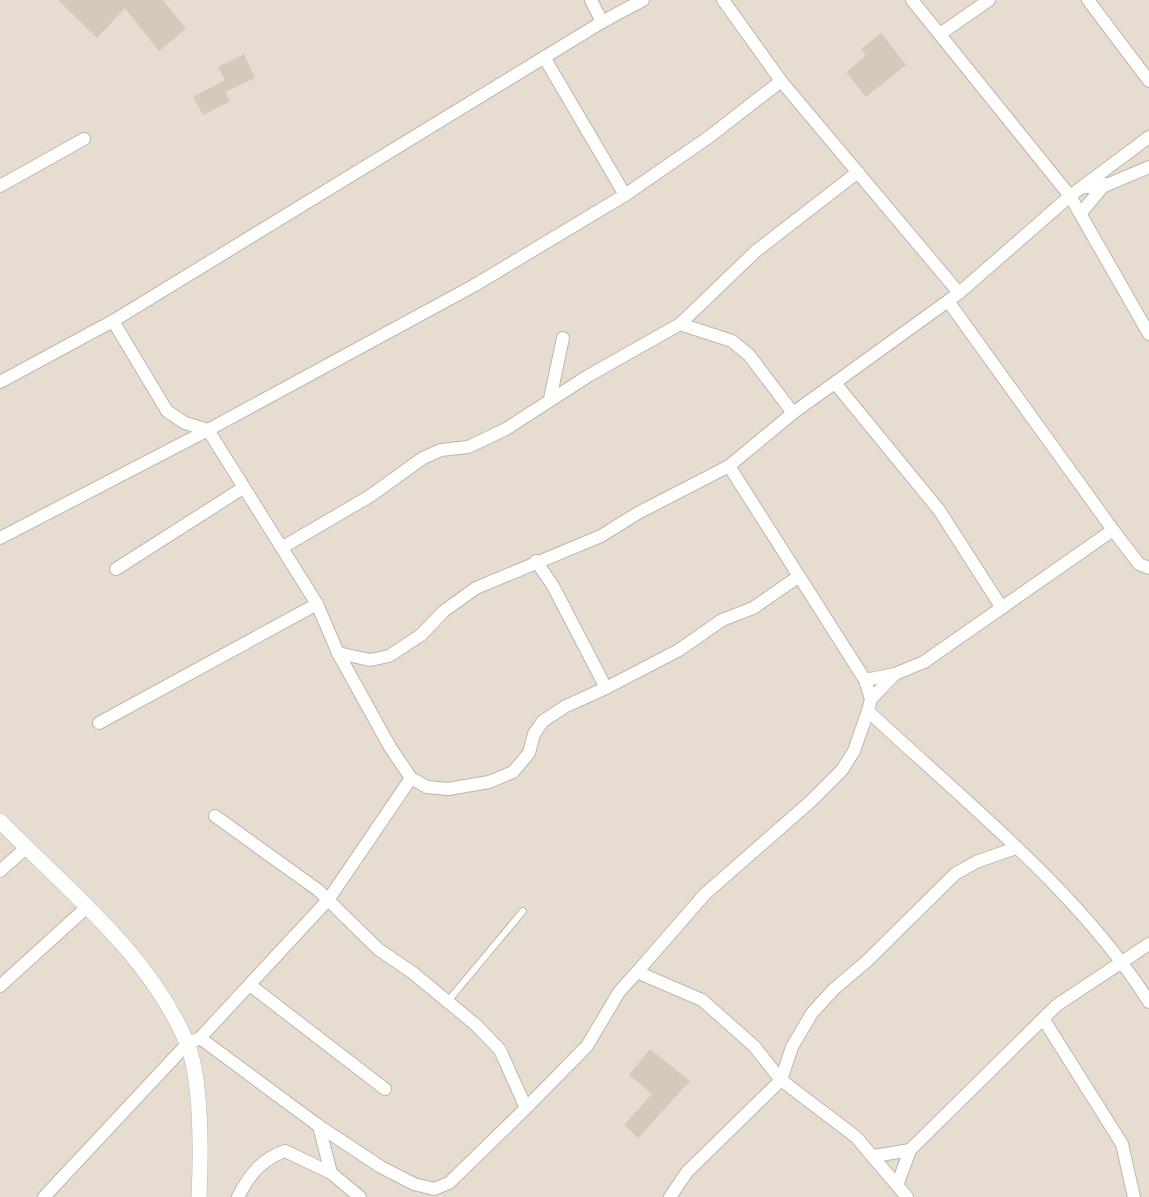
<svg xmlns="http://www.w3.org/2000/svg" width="1149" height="1197" viewBox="0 0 1149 1197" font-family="'Varela Round',sans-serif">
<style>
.residential{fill:#e6ddd0}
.building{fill:#d6c8bb}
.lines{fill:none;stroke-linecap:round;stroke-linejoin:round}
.service-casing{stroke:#c0b5a8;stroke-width:8}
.minor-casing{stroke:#c0b5a8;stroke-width:14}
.tertiary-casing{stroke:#c0b5a8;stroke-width:16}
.service{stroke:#fff;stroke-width:6}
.minor{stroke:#fff;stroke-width:12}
.tertiary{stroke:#fff;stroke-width:15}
</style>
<rect width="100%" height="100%" fill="#f2ebe2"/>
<rect class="residential" x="0" y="0" width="1149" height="1197"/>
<g class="building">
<polygon points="58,0 163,0 186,29 159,51 125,8 97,38"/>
<polygon points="881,33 906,65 866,97 846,72 866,56 861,49"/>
<polygon points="244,54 255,78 225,92 230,101 203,115 193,97 225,80 218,67"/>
<polygon points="650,1049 690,1081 638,1138 624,1125 652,1094 629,1075"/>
</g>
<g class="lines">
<g class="service-casing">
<polyline id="service" points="448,1001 523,911"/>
</g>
<g class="minor-casing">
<g id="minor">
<polyline points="591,0 602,22"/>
<polyline points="723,0 781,81 959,293"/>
<polyline points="912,0 1070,196 1149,334"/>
<polyline points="1088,0 1149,81"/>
<polyline points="940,34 989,0"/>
<polyline points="544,57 625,195"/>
<polyline points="0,186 84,139"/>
<polyline points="1083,187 1102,187 1149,167"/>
<polyline points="1081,213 1105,184"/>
<polyline points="948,301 1113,530 1139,564 1149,568"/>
<polyline points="113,321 167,411 185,423 208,430 317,604 338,653 390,747 411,778 427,787 448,789 489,782 513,772 529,753 534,734 543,721 566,706 606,688"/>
<polyline points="680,324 732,341 749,355 793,413"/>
<polyline points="0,382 113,321 602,22 643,0"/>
<polyline points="835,383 939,510 1002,608"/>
<polyline points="550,399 563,338"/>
<polyline points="729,466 865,680"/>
<polyline points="0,538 208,430 475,285 625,195 709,137 781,81"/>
<polyline points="283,547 370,496 423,458 441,450 468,447 506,429 588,376 680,324 756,251 858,172"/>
<polyline points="536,561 553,586 606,688 679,650 722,620 753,608 798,577"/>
<polyline points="116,569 243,488"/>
<polyline points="338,653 370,660 389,656 421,635 444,611 476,588 601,536 638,513 729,466 793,413 959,293 1070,196 1149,137"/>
<polyline points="871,699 895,674"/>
<path d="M868 711C964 801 1079 891 1149 1002"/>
<polyline points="99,723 317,604"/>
<polyline points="215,816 318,890 378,949 413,973 476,1025 500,1050 526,1108 587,1046 619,992 637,972"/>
<polyline points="0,871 26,848"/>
<polyline points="250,985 385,1089"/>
<polyline points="0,986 86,908"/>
<polyline points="1044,1020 1122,1144 1134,1197"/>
<polyline points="200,1038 328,900 411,778"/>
<polyline points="319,1126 331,1173"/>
<polyline points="874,1156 910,1150"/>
<polyline points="898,1183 910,1150 1057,1005 1149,944"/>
<polyline points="44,1197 187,1044 200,1038 319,1126 381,1167 414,1184 434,1189 449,1183 526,1108"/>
<path d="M238 1197C249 1175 262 1159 285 1151L331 1173 360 1197"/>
<polyline points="670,1197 687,1172 781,1080 792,1047 812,1013 834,989 867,961 955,874 976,862 1016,848"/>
<polyline points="907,1197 856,1137 781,1080 754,1046 702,1000 637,972 705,894 810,802 842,770 854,751 868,711 871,699 865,680 895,674 924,662 1113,530"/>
</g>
</g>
<g class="tertiary-casing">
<path id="tertiary" d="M0 821C67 890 148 952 187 1043 202 1079 201 1157 199 1197"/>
</g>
<use href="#service" class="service"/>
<use href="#minor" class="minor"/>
<use href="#tertiary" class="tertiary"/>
</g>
</svg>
